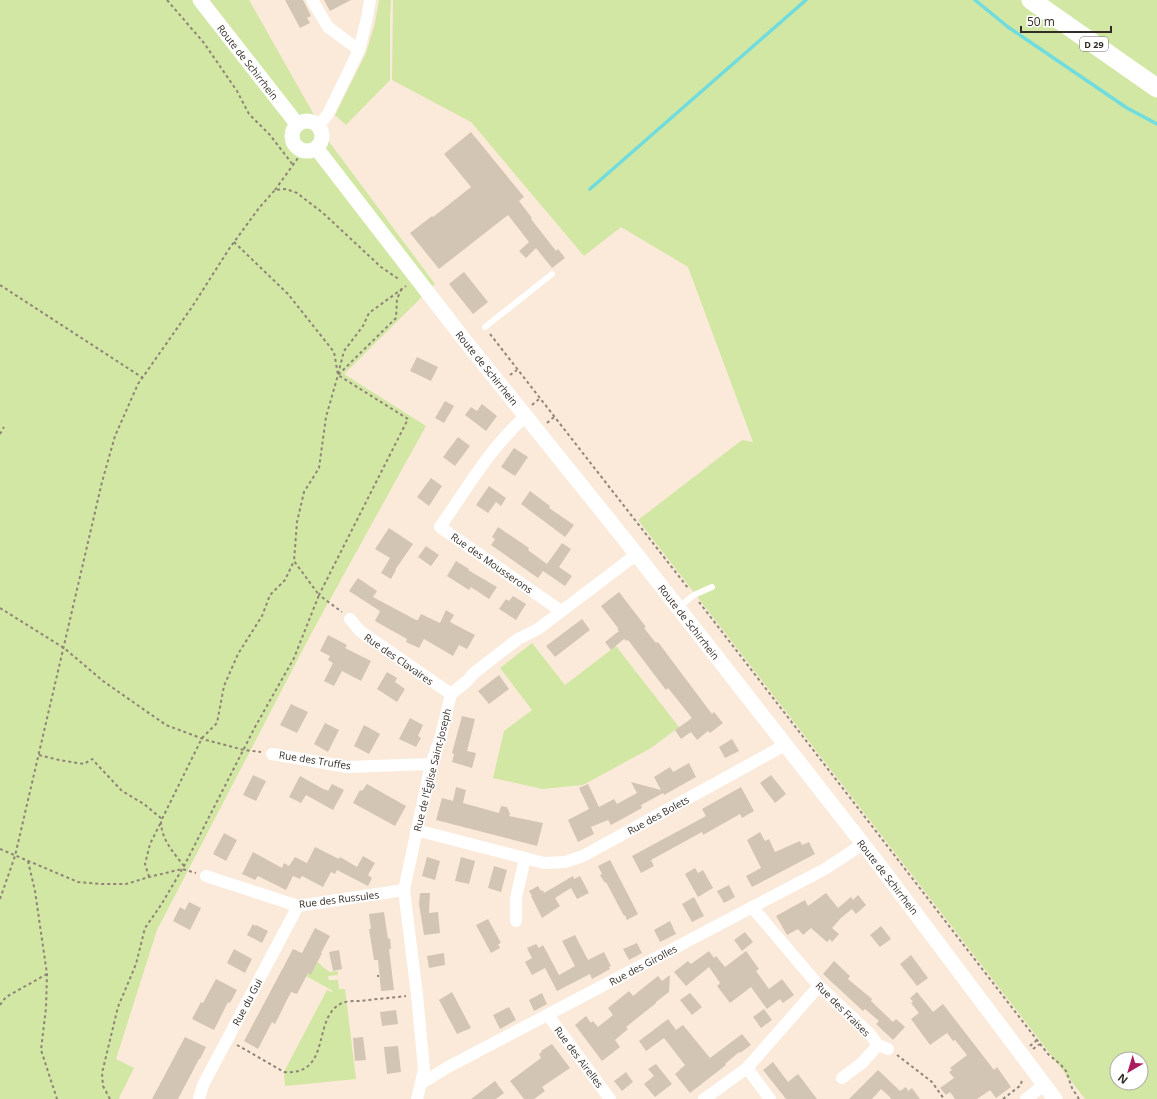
<svg xmlns="http://www.w3.org/2000/svg" width="1157" height="1099" viewBox="0 0 1157 1099" font-family="'Open Sans',sans-serif">
<style>
.green{fill:#d2e7a3;fill-rule:evenodd}
.lines{fill:none;stroke-linecap:round;stroke-linejoin:round}
.stream{stroke:#71dcdd;stroke-width:3.5}
.building{fill:#d3c5b3}
.path{stroke:#908479;stroke-width:2;stroke-dasharray:3 3;stroke-linecap:butt}
.service{stroke:#fff;stroke-width:6}
.minor{stroke:#fff;stroke-width:12}
.tertiary{stroke:#fff;stroke-width:15}
.primary{stroke:#fff;stroke-width:19}
.labels{text-anchor:middle;dominant-baseline:central;stroke-width:3.5;stroke-linejoin:round;paint-order:stroke}
.shield{fill:#fff;stroke:#706b67;stroke-width:1}
.shield-label{font-size:9px;font-weight:bold;fill:#332c26}
.street-label{font-size:10px;fill:#332c26;stroke:#fff}
</style>
<rect width="100%" height="100%" fill="#fbeada"/>
<g class="green">
<polygon points="0,0 249,0 330,143 435,284 344,374 426,426 312,632 157,930 116,1059 134,1068 119,1098 119,1099 0,1099"/>
<polygon points="379,0 391,0 390,16 390,80 346,125 335,115 366,53 375,23"/>
<path d="M393 0H1157V1099H1085L638 520 742 440 753 442 688 267 621 227 584 256 471 122 392 80ZM1117 1059H1141V1083H1117Z"/>
<polygon points="532,643 565,685 616,646 679,727 651,748 583,785 542,789 493,778 504,731 532,710 500,668"/>
<polygon points="318,962 324,968 330,972 338,971 338,975 328,976 329,980 338,980 339,989 345,989 356,1079 285,1086 284,1074 285,1070 327,990 332,992 333,991 306,976 308,973 311,974"/>
</g>
<g class="lines">
<g class="stream">
<polyline points="975,0 1008,27 1127,108 1157,124"/>
<polyline points="590,189 806,0"/>
</g>
</g>
<g class="building">
<polygon points="285,0 303,0 311,16 307,18 310,23 300,28"/>
<polygon points="324,0 351,0 330,11"/>
<polygon points="471,132 524,197 519,201 532,218 531,219 556,251 558,249 565,258 552,268 536,248 526,258 519,251 529,242 508,215 439,269 410,233 432,216 433,217 471,187 444,154"/>
<polygon points="464,272 488,302 473,314 449,284"/>
<polygon points="417,357 438,367 431,381 410,371"/>
<polygon points="445,401 454,406 444,423 435,418"/>
<polygon points="482,404 497,416 486,431 465,415 471,407 477,411"/>
<polygon points="458,437 470,446 455,466 443,457"/>
<polygon points="514,448 528,457 515,476 501,467"/>
<polygon points="431,478 442,486 429,506 417,497"/>
<polygon points="489,486 506,498 501,506 496,502 488,513 476,505"/>
<polygon points="530,491 550,506 549,508 574,525 565,537 521,504"/>
<polygon points="498,527 529,548 528,550 547,564 562,543 571,549 559,567 572,576 565,586 543,571 538,578 491,545 495,539 492,537"/>
<polygon points="389,528 413,544 395,570 396,570 391,579 381,573 390,558 375,549"/>
<polygon points="426,546 439,555 431,566 418,557"/>
<polygon points="456,561 469,569 468,570 497,587 489,599 471,587 469,590 447,576"/>
<polygon points="358,578 377,591 373,597 416,620 418,620 421,614 440,623 446,610 454,615 450,622 475,635 467,649 459,645 453,656 424,639 419,648 406,642 407,639 375,621 380,611 349,591"/>
<polygon points="619,592 646,627 644,628 656,643 658,642 712,714 714,712 723,723 710,733 708,731 697,740 691,732 681,739 675,730 692,718 668,688 666,690 628,640 626,641 624,639 611,650 605,642 619,631 617,629 618,628 601,606"/>
<polygon points="513,596 526,604 516,620 499,609 506,599 509,601"/>
<polygon points="582,619 590,630 555,657 546,646"/>
<polygon points="328,635 347,645 345,648 371,661 361,681 342,671 334,686 324,681 333,663 328,660 330,656 320,651"/>
<polygon points="387,672 397,678 395,682 405,689 397,702 377,689"/>
<polygon points="499,675 509,689 489,704 478,691"/>
<polygon points="291,704 308,712 297,733 280,725"/>
<polygon points="462,716 475,719 467,751 476,753 472,768 452,762 454,754 452,753"/>
<polygon points="410,718 423,725 418,736 421,738 416,747 399,739"/>
<polygon points="325,723 339,730 328,752 314,744"/>
<polygon points="364,725 380,734 369,754 354,746"/>
<polygon points="732,739 739,751 725,758 719,747"/>
<polygon points="689,763 696,777 664,795 663,793 641,805 642,808 611,825 608,820 591,827 594,834 578,842 568,820 589,809 579,788 588,784 599,807 614,799 617,804 637,793 631,782 661,790 654,777 670,767 673,772"/>
<polygon points="253,775 266,781 256,801 243,795"/>
<polygon points="771,775 786,794 775,803 760,783"/>
<polygon points="300,776 325,790 325,789 328,791 332,784 344,790 333,810 306,795 301,803 289,797"/>
<polygon points="367,784 406,806 395,826 353,803 360,790 362,791"/>
<polygon points="456,787 466,790 463,803 499,813 501,806 507,807 510,814 509,816 543,823 537,846 436,820 442,798 453,801"/>
<polygon points="741,787 754,811 742,818 740,814 703,835 702,832 671,849 651,860 654,866 641,873 632,856 706,816 702,809"/>
<polygon points="760,832 765,841 769,839 775,852 800,841 802,845 809,842 815,854 752,887 746,876 761,868 747,840"/>
<polygon points="224,833 237,840 226,861 213,854"/>
<polygon points="315,847 339,859 340,857 357,867 363,856 375,863 368,875 372,878 368,886 337,870 335,874 331,872 323,887 302,876 300,879 293,876 286,890 258,876 255,880 242,874 253,852 282,868 284,863 289,866 295,857 307,863"/>
<polygon points="427,857 440,861 435,880 422,876"/>
<polygon points="461,857 475,861 469,884 455,881"/>
<polygon points="610,860 638,914 627,920 625,915 624,916 606,882 605,883 600,875 602,874 598,866"/>
<polygon points="494,866 507,870 501,892 488,888"/>
<polygon points="695,868 698,873 703,870 713,888 698,897 685,874"/>
<polygon points="573,876 574,879 580,876 589,893 577,899 571,888 555,898 560,906 542,918 531,896 532,896 529,891 538,886 541,891 543,890 544,893"/>
<polygon points="729,885 735,897 724,903 717,891"/>
<polygon points="420,893 430,893 429,913 438,912 440,933 424,935 419,904"/>
<polygon points="826,893 838,908 851,897 853,900 858,895 866,905 856,914 852,909 841,918 832,928 839,934 832,942 830,939 827,942 811,928 803,935 798,929 787,935 776,916 805,900 808,906"/>
<polygon points="694,897 704,916 692,922 682,904"/>
<polygon points="189,902 201,908 190,930 173,921 180,907 185,910"/>
<polygon points="384,912 388,939 390,938 391,949 389,949 394,990 381,991 378,960 374,960 369,929 371,929 369,914"/>
<polygon points="488,919 501,943 498,944 500,948 491,953 476,925"/>
<polygon points="670,921 676,934 660,942 654,930"/>
<polygon points="253,924 255,926 256,925 268,931 262,943 247,935"/>
<polygon points="881,926 891,939 880,947 870,935"/>
<polygon points="315,928 330,936 321,953 322,953 311,975 308,973 297,994 291,992 275,1024 272,1022 258,1049 244,1041 293,949 302,953"/>
<polygon points="745,932 753,942 742,951 734,940"/>
<polygon points="575,935 588,960 604,952 611,966 609,967 610,969 592,979 590,974 557,991 545,968 532,975 525,962 532,958 527,948 536,944 539,948 543,945 559,975 575,966 562,941"/>
<polygon points="637,943 642,953 629,960 623,949"/>
<polygon points="234,949 252,959 245,973 227,963"/>
<polygon points="339,950 342,969 333,971 329,952"/>
<polygon points="709,951 714,958 716,956 725,967 746,951 759,969 756,971 769,989 782,979 794,995 783,1003 780,999 767,1009 751,987 730,1003 717,986 720,983 709,967 686,986 674,972 688,961 691,964"/>
<polygon points="444,953 445,965 429,968 427,956"/>
<polygon points="911,955 928,978 917,986 900,964"/>
<polygon points="834,961 850,976 848,979 872,999 871,1001 893,1022 896,1019 905,1027 893,1040 876,1024 879,1021 865,1009 863,1011 823,974"/>
<polygon points="670,975 669,992 656,1002 656,1003 626,1027 628,1029 615,1040 620,1047 602,1061 575,1025 586,1016 591,1023 593,1021 598,1027 613,1015 608,1008 629,991 633,996 658,976 662,981"/>
<polygon points="216,979 237,990 230,1003 228,1002 214,1030 192,1019 201,1002 203,1003"/>
<polygon points="452,992 471,1028 457,1034 439,1000"/>
<polygon points="917,992 933,1012 943,1004 994,1070 997,1067 1011,1087 996,1098 990,1090 977,1099 955,1099 950,1092 946,1095 940,1088 954,1078 949,1072 952,1070 950,1068 967,1055 955,1040 953,1041 947,1033 930,1045 911,1019 919,1013 911,1003 913,1002 910,998"/>
<polygon points="542,993 547,1004 534,1011 529,1000"/>
<polygon points="690,993 702,1007 692,1015 680,1000"/>
<polygon points="509,1007 516,1020 500,1029 493,1015"/>
<polygon points="764,1009 772,1020 761,1028 753,1017"/>
<polygon points="396,1010 398,1024 382,1026 380,1012"/>
<polygon points="668,1019 676,1030 683,1025 710,1058 742,1034 751,1045 740,1053 739,1052 725,1064 726,1065 690,1093 675,1074 685,1065 664,1038 646,1051 639,1041"/>
<polygon points="185,1037 206,1047 200,1059 199,1059 178,1099 152,1099"/>
<polygon points="363,1037 366,1060 355,1061 353,1038"/>
<polygon points="552,1044 570,1068 542,1087 545,1091 534,1099 524,1099 510,1081 541,1058 539,1054 542,1052 541,1051"/>
<polygon points="398,1046 401,1072 387,1074 384,1047"/>
<polygon points="773,1062 788,1082 798,1074 817,1099 786,1099 763,1070"/>
<polygon points="656,1064 672,1084 655,1097 644,1084 654,1076 648,1069"/>
<polygon points="878,1070 900,1091 906,1087 908,1091 912,1088 920,1099 890,1099 891,1098 881,1089 872,1099 849,1099"/>
<polygon points="626,1072 633,1082 622,1091 614,1081"/>
<polygon points="495,1081 504,1093 496,1099 471,1099"/>
</g>
<g class="lines">
<g class="path">
<polyline points="167,0 204,43 237,91 249,114 270,135 293,165"/>
<polyline points="275,190 303,151"/>
<polyline points="234,242 288,294 334,352 338,375 408,419 319,595 342,612"/>
<polyline points="0,285 143,378"/>
<polyline points="490,334 688,588"/>
<polyline points="338,374 344,351 363,326 369,313 406,286"/>
<polyline points="510,375 517,370"/>
<polyline points="532,405 539,399"/>
<polyline points="547,423 554,417"/>
<polyline points="0,434 4,427"/>
<polyline points="699,602 1037,1040 1048,1054 1061,1065 1066,1071 1072,1088 1079,1099"/>
<polyline points="0,608 64,648 103,681 166,725 206,740 244,750 261,752"/>
<polyline points="39,755 59,760 84,764 92,759 122,791 144,804 162,819"/>
<polyline points="0,849 78,882 101,884 126,884 149,877 182,869 196,873"/>
<polyline points="28,861 35,891 47,974 46,1008 41,1050 57,1099"/>
<path d="M184 866C173 852 161 839 161 821L202 738 217 723 224 686 238 654 262 616 270 595 285 580 294 561"/>
<polyline points="149,877 145,864 150,844 161,822"/>
<polyline points="0,899 15,856 102,482 115,436 138,384 192,307 229,249 259,208 275,190 286,189 297,193 323,213 381,267 400,280"/>
<polyline points="377,976 379,976"/>
<polyline points="0,1005 6,997 47,974"/>
<path d="M237 1045 284 1072C333 1076 311 1017 342 1003 347 1001 354 1001 360 1001 375 999 390 998 406 996"/>
<polyline points="1030,1046 1037,1040"/>
<polyline points="1033,1049 1040,1044"/>
<polyline points="897,1055 932,1082 944,1099"/>
<polyline points="110,1099 103,1086 102,1073 118,1007 136,964 145,928 161,905 184,866 255,727 294,658 319,595 294,561 297,522 304,492 319,468 326,417 338,375 396,318 397,299 402,288"/>
<polyline points="1003,1099 1021,1085 1022,1078"/>
</g>
<g class="service">
<polyline points="485,327 552,274"/>
<polyline points="678,608 694,595 712,587"/>
</g>
<g class="minor">
<polyline points="312,0 328,27 359,50"/>
<polyline points="319,125 328,114 359,50 367,18 370,0"/>
<path d="M526 416C491 446 466 490 440 527L561 611"/>
<polyline points="350,619 360,631 451,694"/>
<polyline points="272,754 347,767 431,764"/>
<polyline points="416,830 544,863 565,862 583,856 785,745"/>
<polyline points="206,876 298,906 404,890"/>
<polyline points="752,907 819,986 870,1034 878,1045 888,1049"/>
<polyline points="516,921 516,898 525,858"/>
<polyline points="548,1015 610,1099"/>
<polyline points="747,1068 770,1099"/>
<polyline points="842,1078 862,1063 878,1045"/>
<polyline points="422,1083 448,1067 825,869 863,844"/>
<polyline points="199,1099 203,1085 298,906"/>
<polyline points="417,1099 424,1069 417,995 404,890 431,764 441,736 451,694 467,681 474,673 518,639 538,629 637,554"/>
<polyline points="704,1099 747,1068 819,986"/>
<polyline points="1026,1099 1045,1084"/>
</g>
<g class="tertiary">
<polyline points="200,0 297,124"/>
<circle cx="307" cy="136" r="15"/>
<polyline points="317,149 466,342 626,541 877,862 1055,1099"/>
</g>
<polyline class="primary" points="1031,0 1157,88"/>
</g>
<g class="labels">
<rect class="shield" x="1080" y="37" width="28" height="14" rx="3"/>
<g class="shield-label">
<text x="1094" y="44">D 29</text>
</g>
<g class="street-label">
<text transform="translate(248 62) rotate(52)">Route de Schirrhein</text>
<text transform="translate(487 368) rotate(51)">Route de Schirrhein</text>
<text transform="translate(492 563) rotate(35)">Rue des Mousserons</text>
<text transform="translate(689 622) rotate(52)">Route de Schirrhein</text>
<text transform="translate(399 659) rotate(35)">Rue des Clavaires</text>
<text transform="translate(315 760) rotate(9)">Rue des Truffes</text>
<text transform="translate(432 770) rotate(-76)">Rue de l'Église Saint-Joseph</text>
<text transform="translate(658 815) rotate(-29)">Rue des Bolets</text>
<text transform="translate(888 877) rotate(52)">Route de Schirrhein</text>
<text transform="translate(339 899) rotate(-7)">Rue des Russules</text>
<text transform="translate(643 965) rotate(-28)">Rue des Girolles</text>
<text transform="translate(247 1002) rotate(-62)">Rue du Gui</text>
<text transform="translate(843 1009) rotate(45)">Rue des Fraises</text>
<text transform="translate(579 1057) rotate(53)">Rue des Airelles</text>
</g>
</g>
<g transform="translate(1129 1071) rotate(218)"><circle r="19" fill="#ffffff" stroke="#adaba8"/>
<path d="M0-3L7 15L0 10L-7 15Z" fill="#aa1d5c"/>
<text y="-6" font-size="11" font-weight="bold" text-anchor="middle" fill="#332c26">N</text>
</g>
<path d="M1021 26v6h90v-6" fill="none" stroke="#332c26" stroke-width="2"/>
<text x="1027" y="26" font-size="12" fill="#332c26" stroke="#ffffff" stroke-width="3" paint-order="stroke">50 m</text>
</svg>
